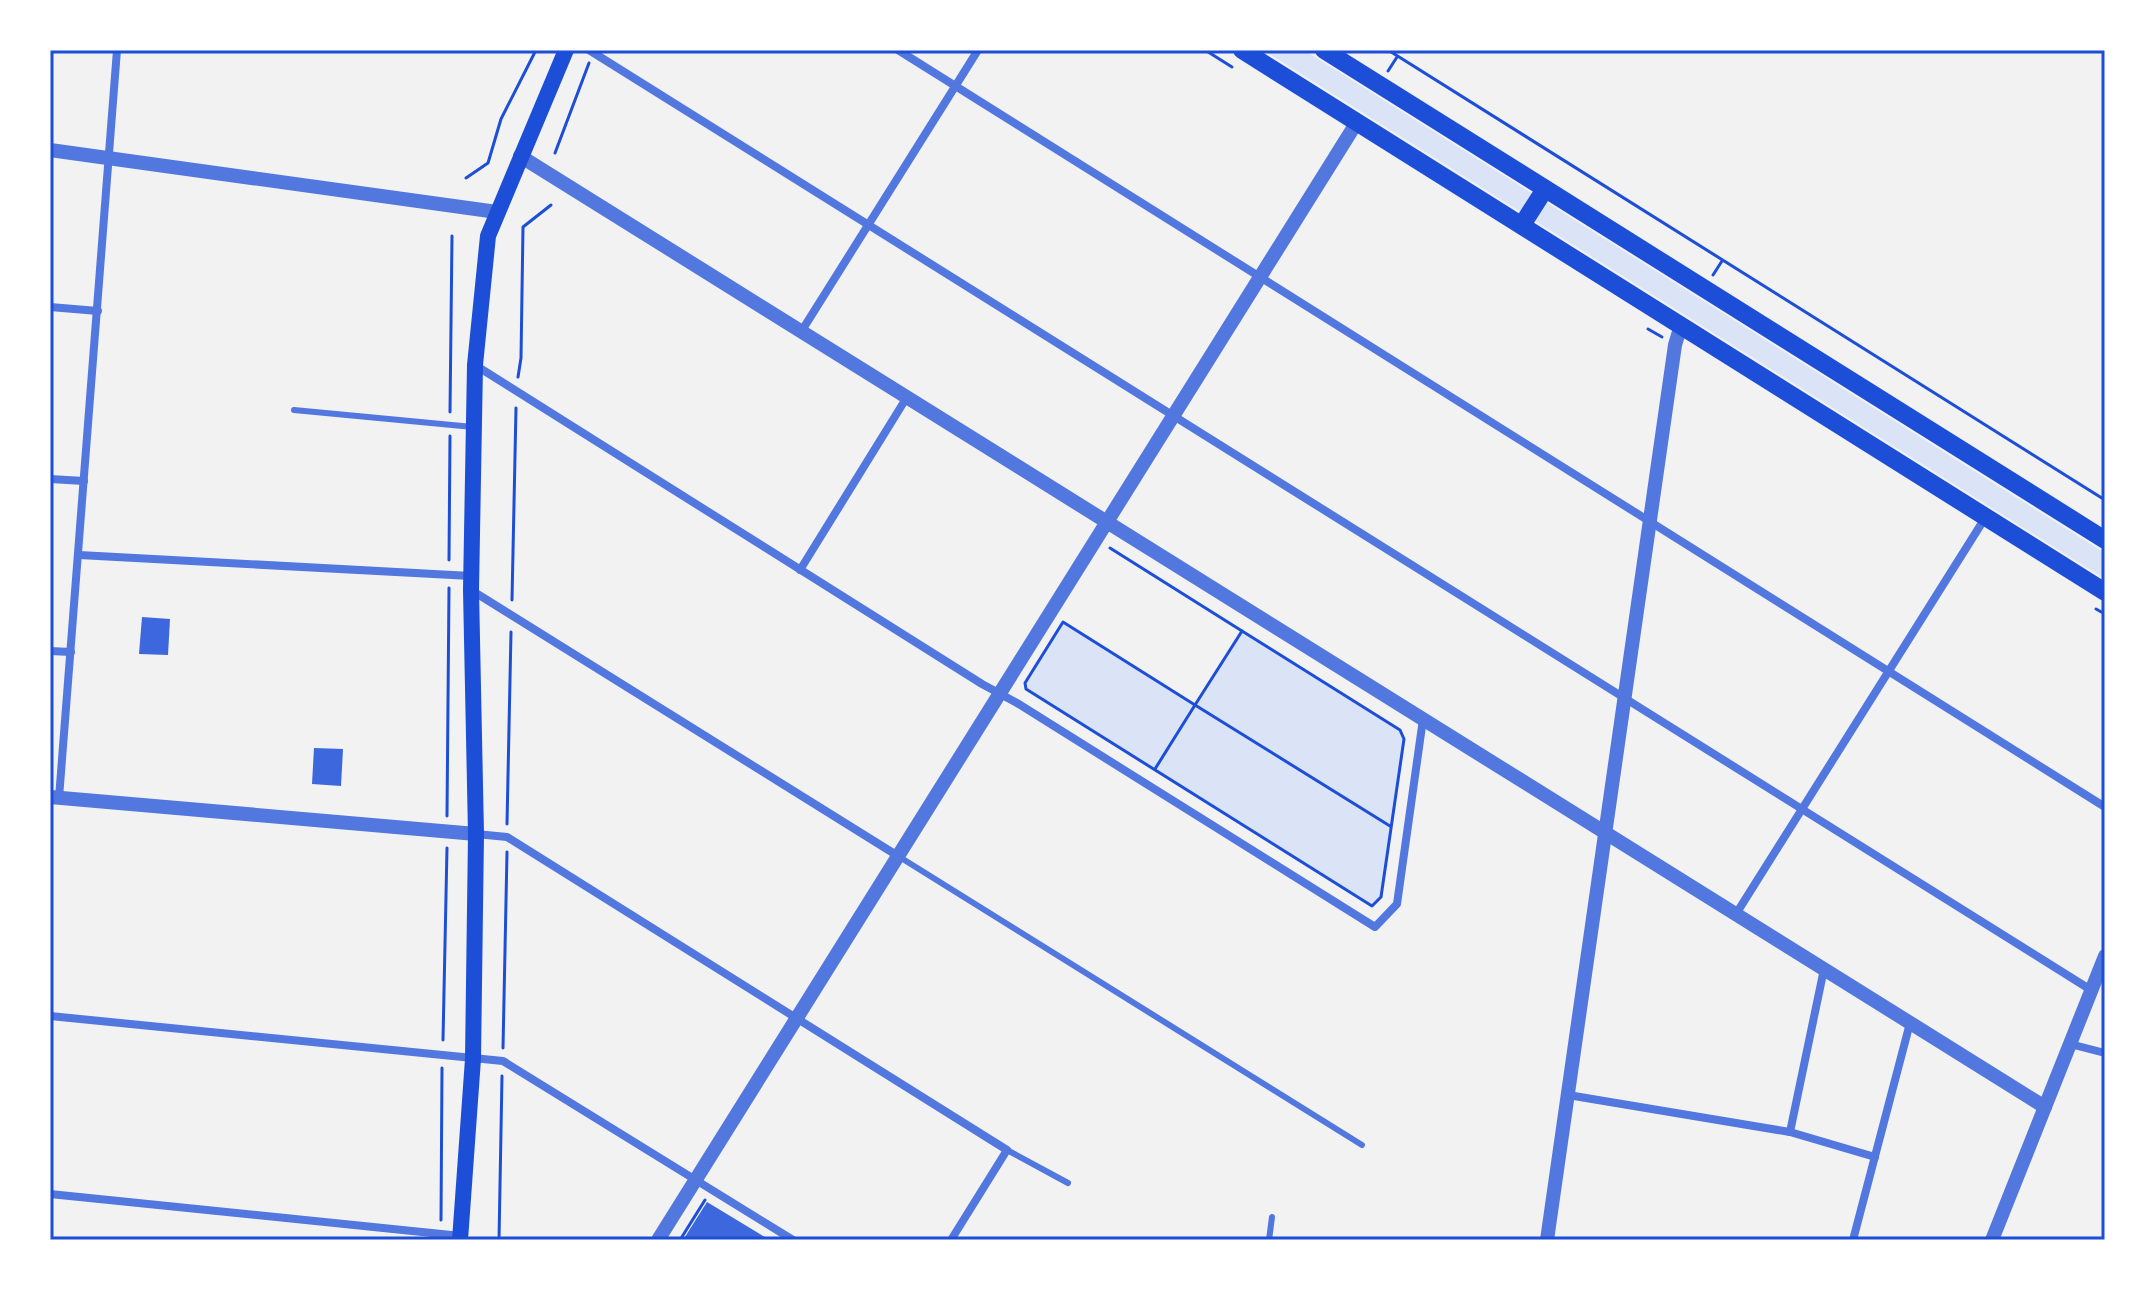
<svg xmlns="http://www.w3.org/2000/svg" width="2155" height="1290" viewBox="0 0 2155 1290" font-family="'Public Sans',sans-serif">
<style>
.green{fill:#dbe4f7}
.building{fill:#3d67dc}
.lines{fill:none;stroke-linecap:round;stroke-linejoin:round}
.path{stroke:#1d4ed8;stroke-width:3}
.service{stroke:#5277de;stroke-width:6}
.minor{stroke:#5277de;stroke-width:8}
.tertiary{stroke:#5277de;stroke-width:14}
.secondary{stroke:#1d4ed8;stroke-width:16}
.primary{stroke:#1d4ed8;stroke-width:18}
.neatline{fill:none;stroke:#1d4ed8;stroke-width:3}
</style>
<rect width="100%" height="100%" fill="#f2f2f2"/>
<g class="green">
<polygon points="1263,50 1304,50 2105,553 2105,579"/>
<polygon points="1063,622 1195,705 1242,631 1400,730 1404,739 1381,897 1372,906 1026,689 1025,683"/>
</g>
<g class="building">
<polygon points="142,617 170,619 168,655 139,654"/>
<polygon points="314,748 343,749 341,786 312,784"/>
<polygon points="707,1202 770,1240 683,1240"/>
</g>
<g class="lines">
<g class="path">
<polyline points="1205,50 1232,67"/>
<polyline points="1388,50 2105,500"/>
<polyline points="1388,71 1397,57"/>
<polyline points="555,153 589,63"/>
<polyline points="466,178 488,163 501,119 536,50"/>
<polyline points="1713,275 1722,261"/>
<polyline points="1648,329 1662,337"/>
<polyline points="518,377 521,358 523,227 551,205"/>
<polyline points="450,412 452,236"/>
<polyline points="1110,548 1242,631"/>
<polyline points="449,560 450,436"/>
<polyline points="512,600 516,408"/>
<polyline points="2096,609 2105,614"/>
<polygon points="1063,622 1195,705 1242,631 1400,730 1404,739 1381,897 1372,906 1026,689 1025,683"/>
<polyline points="1155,769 1195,705 1390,826"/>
<polyline points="447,816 449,588"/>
<polyline points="507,824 511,632"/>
<polyline points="443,1040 447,848"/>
<polyline points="503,1048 507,852"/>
<polyline points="441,1220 442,1068"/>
<polyline points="499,1240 502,1076"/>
<polyline points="680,1240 705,1200"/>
</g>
<g class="service">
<polyline points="294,410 473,427"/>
<polyline points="898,856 1362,1145"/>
<polyline points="1007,1150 1068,1183"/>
<polyline points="1269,1240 1272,1217"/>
</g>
<g class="minor">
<polyline points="589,50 2091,990"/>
<polyline points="898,50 2105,807"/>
<polyline points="50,307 98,311"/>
<polyline points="801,332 978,50"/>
<polyline points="475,365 982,684 1017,703 1375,927 1397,904 1423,719"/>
<polyline points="50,479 84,481"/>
<polyline points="79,555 471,576"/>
<polyline points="800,570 907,397"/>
<polyline points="471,590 898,856"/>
<polyline points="50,651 71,652"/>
<polyline points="59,798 117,50"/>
<polyline points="476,834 507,837 1007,1150 951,1240"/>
<polyline points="1736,914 1985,518"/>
<polyline points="50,1016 503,1061 793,1240"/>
<polyline points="2070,1044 2105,1053"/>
<polyline points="1568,1095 1790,1132 1875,1157"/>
<polyline points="1790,1132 1824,969"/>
<polyline points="50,1194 461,1236"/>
<polyline points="1853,1240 1910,1023"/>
</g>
<g class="tertiary">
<polyline points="50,150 497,212"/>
<polyline points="520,156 2045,1107"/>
<polyline points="50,797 476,834"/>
<polyline points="658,1240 1357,122"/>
<polyline points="1547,1240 1675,345 1681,325"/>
<polyline points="1992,1240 2105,956"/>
</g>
<polyline class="secondary" points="460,1240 473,1059 476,834 471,590 475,365 488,236 566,50"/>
<g class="primary">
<polyline points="1242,50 2105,592"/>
<polyline points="1324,50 2105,540"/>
<polyline points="1522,225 1545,189"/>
</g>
</g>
<rect width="2155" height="1290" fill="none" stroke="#ffffff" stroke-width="104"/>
<rect x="52" y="52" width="2051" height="1186" class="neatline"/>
</svg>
